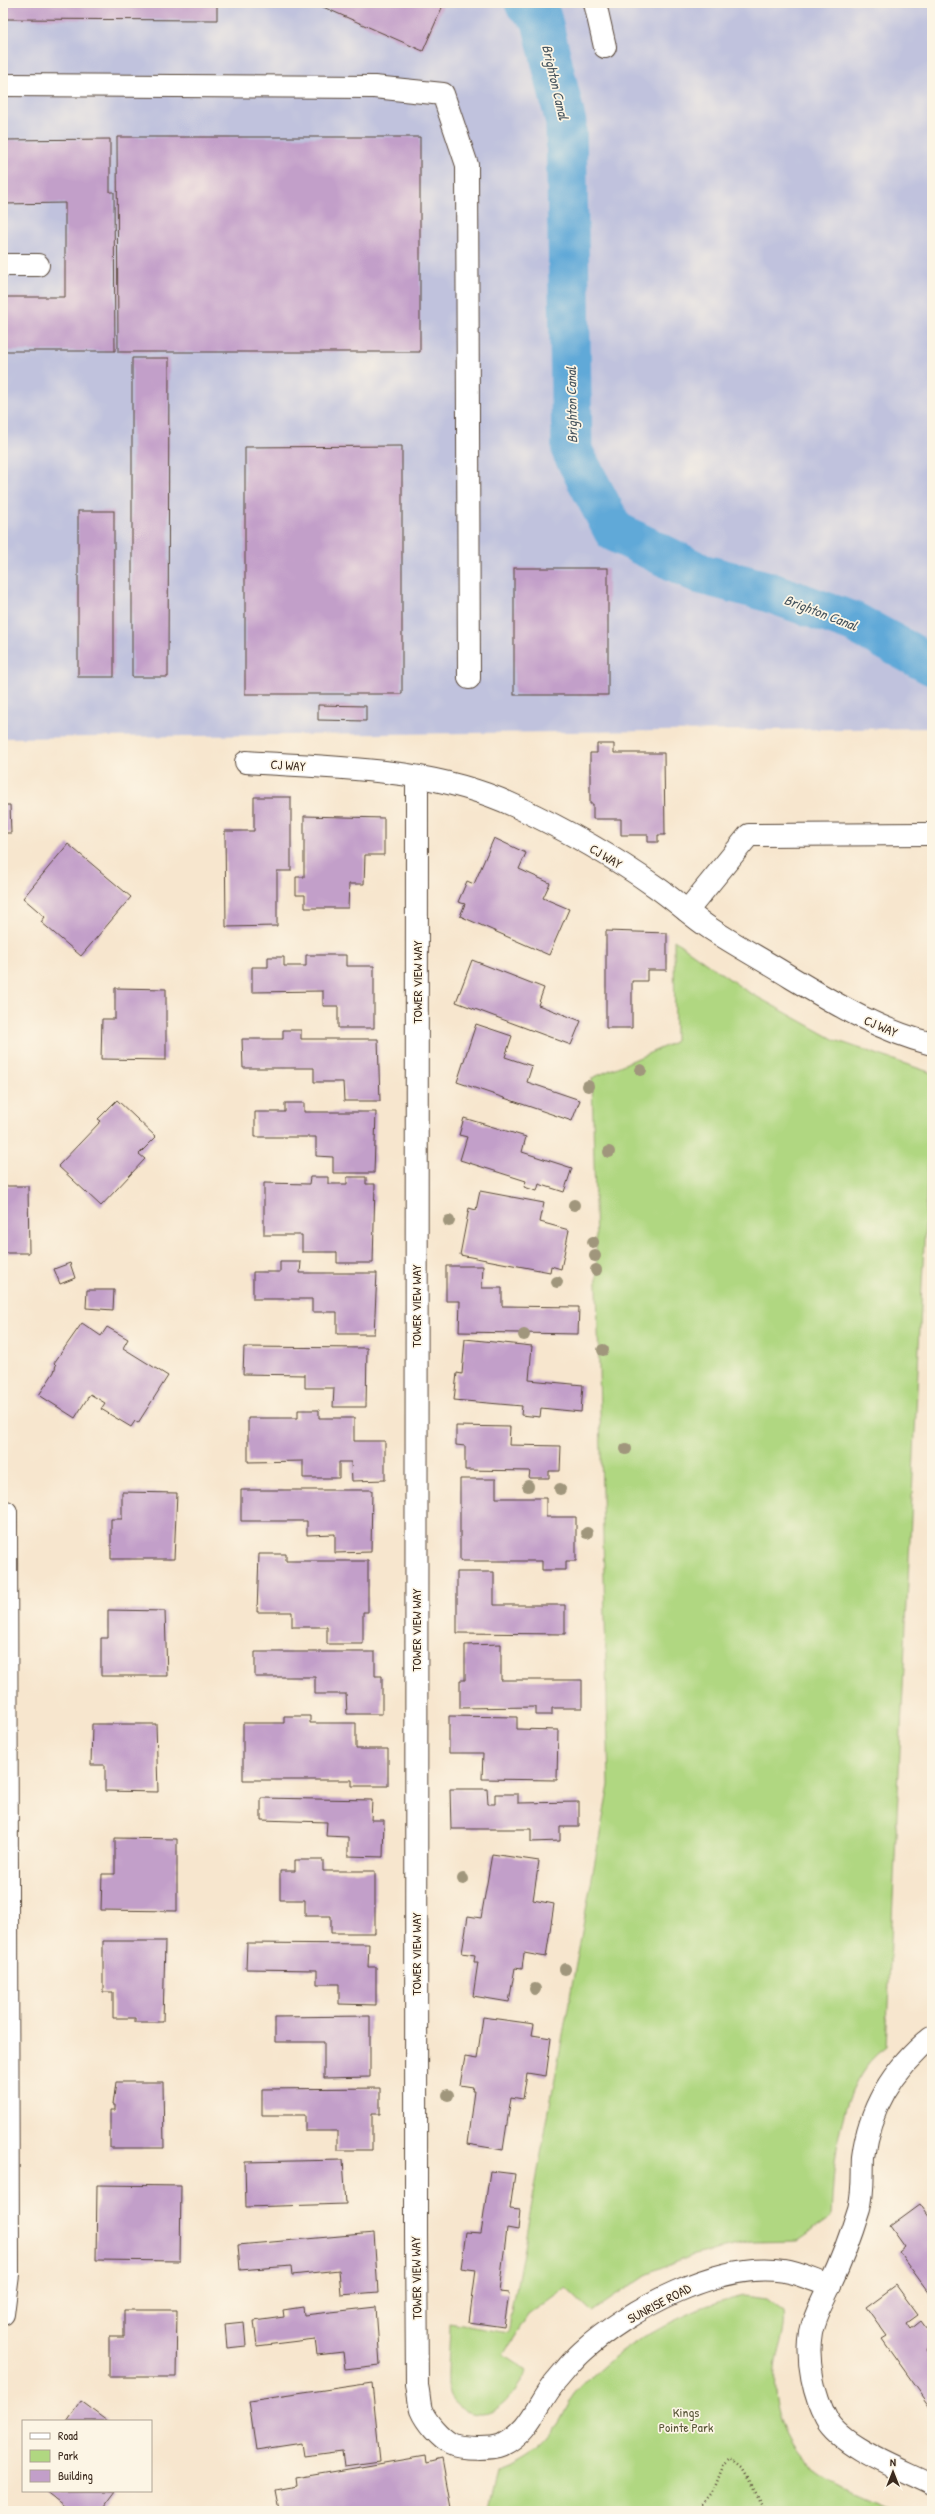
<svg xmlns="http://www.w3.org/2000/svg" width="935" height="2514" viewBox="0 0 935 2514" font-family="'Patrick Hand',sans-serif">
<style>
.industrial{fill:#c0c2dd}
.green{fill:#b0d781;stroke:#768050}
.lines{fill:none;stroke-linecap:round;stroke-linejoin:round}
.canal{stroke:#60a9d8;stroke-width:41}
.building{fill:#c29fc9}
.minor-casing{stroke:#574638;stroke-width:24}
.path{stroke:#574638;stroke-width:2.5;stroke-dasharray:1 3;stroke-linecap:butt}
.minor{stroke:#fff;stroke-width:22}
.tree{fill:#a0967b}
.labels{text-anchor:middle;dominant-baseline:central;stroke-width:3.5;stroke-linejoin:round;paint-order:stroke}
.street-label{font-size:13px;fill:#3b2a1e;stroke:#fcf5e5}
.park-label{font-size:13px;fill:#585537;stroke:#fcf5e5}
.water-label{font-size:14px;font-style:italic;fill:#48565f;stroke:#fcf5e5}
</style>
<rect width="100%" height="100%" fill="#fcf5e5"/>
<filter id="ink" filterUnits="userSpaceOnUse"><feTurbulence type="fractalNoise" baseFrequency=".025" numOctaves="2"/><feDisplacementMap in="SourceGraphic" scale="8" xChannelSelector="R" yChannelSelector="G"/><feConvolveMatrix kernelMatrix="1 2 1 2 8 2 1 2 1" color-interpolation-filters="sRGB"/></filter>
<filter id="wash" filterUnits="userSpaceOnUse"><feTurbulence type="fractalNoise" baseFrequency=".012" numOctaves="4" result="noise"/><feDisplacementMap in="SourceGraphic" scale="16" xChannelSelector="R" yChannelSelector="G"/><feGaussianBlur stdDeviation="0.9" result="paint"/><feColorMatrix in="noise" values="0 0 0 0 0 0 0 0 0 0 0 0 0 0 0 0 0 1.4 0 .05"/><feComposite in="paint" operator="in"/></filter>
<g filter="url(#wash)">
<rect width="100%" height="100%" fill="#f7e6ce"/>
<polygon class="industrial" points="3,3 932,3 932,728 3,738"/>
<g class="green">
<path d="M674 940 745 990 835 1040 932 1073 886 2047C837 2080 834 2163 831 2217L797 2241 751 2242 690 2256 646 2275 592 2312 566 2287 528 2315 503 2354 528 2371C514 2393 496 2424 466 2411 459 2408 451 2401 449 2394 446 2383 450 2338 450 2323L508 2333 609 1785 592 1078 675 1042Z"/>
<path d="M744 2296 767 2299 784 2312C787 2332 776 2350 775 2371 772 2405 784 2444 811 2467 836 2487 869 2497 897 2511H488L497 2470C525 2460 543 2446 560 2421 565 2412 569 2402 575 2394 618 2345 681 2310 744 2296Z"/>
</g>
<g class="lines">
<polyline class="canal" points="525,3 541,17 566,123 572,451 614,531 701,574 766,591 853,622 932,665"/>
</g>
<g id="blocks">
<g class="building">
<polygon points="3,3 217,3 217,20 3,19"/>
<polygon points="314,3 444,3 423,51"/>
<polygon points="117,137 420,137 420,352 118,352"/>
<polygon points="110,139 110,192 114,192 115,351 3,351 3,297 65,297 65,203 3,204 3,140"/>
<polygon points="132,358 169,358 168,677 132,677"/>
<polygon points="402,446 402,694 245,694 245,447"/>
<rect x="78" y="511" width="36" height="166"/>
<rect x="514" y="568" width="94" height="127"/>
<polygon points="318,705 366,706 366,721 318,720"/>
<polygon points="597,744 614,744 614,753 664,753 665,835 658,835 658,842 648,842 648,835 621,835 621,819 593,819 593,804 590,804 590,753 597,753"/>
<polygon points="254,797 291,797 291,871 277,871 277,926 226,927 225,831 254,831"/>
<polygon points="3,805 10,805 11,833 3,833"/>
<polygon points="304,816 384,818 384,855 365,855 364,884 349,884 348,908 305,908 305,895 296,895 296,877 304,877"/>
<polygon points="494,838 526,853 519,869 550,883 543,898 569,909 549,955 460,916 465,904 458,902 467,881 474,884"/>
<polygon points="68,844 131,897 81,956 41,922 45,917 23,898"/>
<polygon points="606,931 667,933 667,970 647,970 647,981 632,981 632,1028 606,1028"/>
<polygon points="306,955 346,955 346,966 374,966 374,1028 338,1028 338,1006 323,1006 323,991 252,992 252,967 268,967 268,957 284,957 284,966 306,966"/>
<polygon points="472,960 544,988 538,1005 581,1021 571,1045 456,1002"/>
<polygon points="115,988 166,989 166,1060 101,1059 102,1019 115,1019"/>
<polygon points="476,1024 512,1036 505,1057 532,1066 527,1082 580,1100 572,1121 457,1082"/>
<polygon points="283,1030 301,1030 301,1039 378,1039 380,1101 344,1101 343,1082 314,1082 314,1068 243,1068 242,1039 283,1039"/>
<polygon points="117,1100 156,1137 139,1154 145,1159 101,1206 58,1166 101,1121 98,1119"/>
<polygon points="285,1103 304,1103 304,1112 376,1112 374,1173 333,1173 333,1157 316,1156 316,1137 255,1137 255,1112 285,1112"/>
<polygon points="464,1118 526,1137 522,1152 572,1168 564,1192 539,1184 537,1191 524,1187 526,1181 460,1160 467,1137 459,1135"/>
<polygon points="310,1177 328,1177 328,1184 347,1184 347,1177 366,1177 366,1184 375,1184 373,1263 337,1263 337,1252 302,1252 302,1235 264,1235 264,1183 309,1184"/>
<polygon points="3,1186 28,1186 29,1253 3,1253"/>
<polygon points="480,1191 544,1203 540,1222 569,1230 561,1269 551,1266 550,1272 460,1255 469,1208 476,1210"/>
<polygon points="280,1262 301,1262 300,1273 377,1273 374,1334 337,1334 337,1312 312,1312 312,1299 253,1299 253,1272 280,1272"/>
<polygon points="70,1263 75,1278 60,1284 54,1269"/>
<polygon points="446,1266 483,1266 482,1288 502,1288 502,1306 579,1307 578,1334 459,1332 460,1301 446,1301"/>
<polygon points="87,1290 114,1290 113,1310 86,1308"/>
<polygon points="82,1323 101,1336 107,1327 128,1339 123,1348 168,1376 138,1423 135,1421 131,1427 101,1409 105,1403 90,1394 75,1418 39,1395 54,1372 56,1365 54,1363"/>
<polygon points="465,1339 532,1346 529,1380 583,1385 581,1412 541,1408 540,1417 521,1415 522,1406 454,1400 457,1373 462,1374"/>
<polygon points="244,1347 367,1348 366,1407 333,1407 334,1388 305,1388 305,1375 243,1374"/>
<polygon points="298,1410 319,1410 319,1418 354,1418 354,1441 385,1441 385,1480 352,1481 351,1462 339,1462 339,1478 303,1478 303,1461 248,1462 248,1418 298,1418"/>
<polygon points="456,1426 510,1427 509,1445 561,1446 560,1471 549,1471 549,1478 529,1478 530,1471 465,1470 465,1446 456,1445"/>
<polygon points="460,1479 496,1479 496,1498 546,1498 546,1517 576,1517 576,1561 566,1561 566,1570 542,1570 542,1561 460,1561"/>
<polygon points="241,1490 372,1490 371,1552 335,1553 335,1534 307,1535 307,1521 241,1521"/>
<polygon points="122,1492 177,1493 174,1559 111,1559 111,1519 122,1519"/>
<polygon points="259,1554 286,1554 286,1561 368,1561 368,1612 363,1612 363,1644 327,1644 327,1627 292,1627 292,1612 257,1612"/>
<polygon points="457,1572 494,1572 494,1605 565,1605 565,1634 457,1633"/>
<polygon points="108,1610 165,1611 167,1676 101,1676 101,1638 108,1638"/>
<polygon points="501,1644 501,1680 582,1680 582,1708 552,1708 552,1715 536,1715 536,1707 460,1708 460,1680 465,1680 465,1645"/>
<polygon points="255,1652 375,1652 375,1676 382,1676 382,1714 347,1714 346,1694 315,1694 315,1677 255,1677"/>
<polygon points="284,1716 310,1716 310,1723 356,1723 356,1749 388,1749 388,1786 352,1786 352,1780 243,1780 243,1723 284,1723"/>
<polygon points="449,1716 517,1717 517,1729 558,1730 557,1780 482,1779 483,1753 449,1753"/>
<polygon points="92,1724 156,1724 158,1792 105,1791 105,1765 91,1765"/>
<polygon points="450,1789 487,1789 488,1804 495,1804 495,1794 518,1794 518,1803 579,1802 579,1827 560,1827 560,1841 531,1842 531,1829 451,1829"/>
<polygon points="261,1798 372,1800 371,1820 384,1820 383,1857 348,1856 348,1837 326,1836 327,1822 261,1820"/>
<polygon points="115,1838 177,1839 177,1911 101,1910 102,1874 115,1874"/>
<polygon points="492,1854 539,1861 533,1900 554,1904 546,1957 524,1953 522,1969 515,1968 509,2002 473,1996 478,1962 474,1962 475,1955 462,1953 468,1916 481,1918"/>
<polygon points="295,1860 323,1860 323,1871 375,1871 375,1933 331,1933 331,1916 305,1916 305,1900 280,1900 280,1871 295,1871"/>
<polygon points="103,1941 165,1941 163,2022 135,2022 135,2018 113,2018 113,1992 103,1992"/>
<polygon points="247,1943 369,1944 368,1967 376,1967 376,2005 339,2004 339,1984 317,1984 317,1970 246,1969"/>
<polygon points="370,2016 370,2077 324,2078 324,2042 275,2042 275,2017"/>
<polygon points="483,2017 534,2024 532,2035 551,2038 546,2076 527,2073 523,2099 511,2097 503,2150 467,2144 474,2091 472,2091 473,2087 460,2085 465,2057 477,2059"/>
<polygon points="116,2082 163,2082 164,2148 110,2148 110,2110 115,2110 115,2105 113,2105"/>
<polygon points="380,2088 380,2114 372,2114 372,2150 337,2150 337,2131 305,2131 305,2115 262,2115 262,2089"/>
<polygon points="343,2160 346,2204 246,2207 245,2162"/>
<polygon points="490,2171 515,2174 510,2209 520,2210 518,2230 507,2228 499,2292 509,2293 504,2327 469,2322 476,2270 461,2268 466,2232 481,2233"/>
<polygon points="97,2185 181,2186 180,2261 96,2260"/>
<polygon points="920,2204 932,2221 932,2297 899,2252 905,2247 890,2226"/>
<polygon points="374,2233 378,2292 341,2295 339,2270 292,2275 291,2266 240,2270 238,2245"/>
<polygon points="896,2285 918,2315 907,2323 911,2329 921,2321 932,2336 932,2346 926,2350 932,2358 932,2409 882,2339 887,2336 866,2307"/>
<polygon points="303,2307 304,2315 376,2307 380,2365 345,2369 343,2352 317,2355 315,2339 257,2346 254,2321 284,2317 283,2310"/>
<polygon points="124,2310 177,2310 176,2377 109,2377 109,2337 124,2337"/>
<polygon points="244,2322 246,2346 227,2348 225,2324"/>
<polygon points="372,2383 380,2461 344,2466 342,2451 304,2456 302,2443 256,2450 249,2401"/>
<polygon points="81,2401 108,2421 67,2421"/>
<polygon points="425,2456 426,2463 442,2459 451,2508 436,2511 280,2511 276,2490 297,2486 296,2478"/>
<polygon points="46,2491 116,2491 101,2511 72,2511"/>
</g>
</g>
</g>
<g filter="url(#ink)">
<use href="#blocks" fill-opacity="0" stroke="#574638" stroke-width="1"/>
<g class="lines">
<g class="minor-casing">
<g id="minor">
<polyline points="595,3 605,47"/>
<polyline points="3,85 374,87 443,94 467,165 469,678"/>
<polyline points="3,265 38,265"/>
<path d="M246 762C336 768 432 767 515 806 562 828 614 857 656 887 675 900 691 916 711 929 737 946 765 961 792 978 837 1005 881 1031 932 1044"/>
<path d="M417 777 416 2232 417 2386C419 2394 419 2403 421 2410 426 2422 440 2438 451 2444 460 2449 493 2449 502 2445 532 2430 537 2403 556 2381 564 2372 572 2361 582 2352 628 2309 720 2261 784 2271 799 2273 815 2281 830 2286"/>
<polyline points="687,911 749,835 928,834"/>
<polyline points="3,1512 6,1512 8,2274 3,2314"/>
<path d="M932 2037C894 2068 869 2108 863 2157 862 2174 864 2192 859 2209 851 2235 842 2260 830 2285 823 2301 814 2315 811 2332 806 2361 814 2396 827 2420 842 2448 903 2470 932 2485"/>
</g>
</g>
<polyline class="path" points="698,2511 712,2495 723,2466 731,2459 742,2468 767,2511"/>
<use href="#minor" class="minor"/>
</g>
<g class="tree">
<circle cx="641" cy="1070" r="6"/>
<circle cx="588" cy="1086" r="6"/>
<circle cx="609" cy="1152" r="6"/>
<circle cx="574" cy="1205" r="6"/>
<circle cx="449" cy="1221" r="6"/>
<circle cx="593" cy="1242" r="6"/>
<circle cx="595" cy="1256" r="6"/>
<circle cx="596" cy="1270" r="6"/>
<circle cx="557" cy="1282" r="6"/>
<circle cx="524" cy="1335" r="6"/>
<circle cx="603" cy="1350" r="6"/>
<circle cx="626" cy="1449" r="6"/>
<circle cx="528" cy="1486" r="6"/>
<circle cx="560" cy="1489" r="6"/>
<circle cx="587" cy="1533" r="6"/>
<circle cx="463" cy="1879" r="6"/>
<circle cx="565" cy="1969" r="6"/>
<circle cx="535" cy="1989" r="6"/>
<circle cx="448" cy="2095" r="6"/>
</g>
</g>
<g class="labels">
<g class="street-label">
<text transform="translate(288 765) rotate(4)">CJ WAY</text>
<text transform="translate(606 856) rotate(31)">CJ WAY</text>
<text transform="translate(417 982) rotate(-90)">TOWER VIEW WAY</text>
<text transform="translate(881 1026) rotate(23)">CJ WAY</text>
<text transform="translate(416 1306) rotate(-90)">TOWER VIEW WAY</text>
<text transform="translate(416 1630) rotate(-90)">TOWER VIEW WAY</text>
<text transform="translate(416 1954) rotate(-90)">TOWER VIEW WAY</text>
<text transform="translate(416 2278) rotate(-91)">TOWER VIEW WAY</text>
<text transform="translate(659 2303) rotate(-28)">SUNRISE ROAD</text>
</g>
<g class="park-label">
<text x="686" y="2412">Kings<tspan x="686" dy="15">Pointe Park</tspan></text>
</g>
<g class="water-label">
<text transform="translate(556 82) rotate(77)">Brighton Canal</text>
<text transform="translate(571 405) rotate(-91)">Brighton Canal</text>
<text transform="translate(821 612) rotate(21)">Brighton Canal</text>
</g>
</g>
<rect width="935" height="2514" fill="none" stroke="#fcf5e5" stroke-width="16"/>
<rect x="22" y="2420" width="130" height="72" fill="#fcf5e5" stroke="#afa495"/>
<rect x="30" y="2433" width="20" height="6" fill="#ffffff" stroke="#afa495"/>
<text x="58" y="2440" font-size="12" fill="#3b2a1e">Road</text>
<rect x="30" y="2450" width="20" height="12" fill="#b0d781" stroke="#afa495"/>
<text x="58" y="2460" font-size="12" fill="#3b2a1e">Park</text>
<rect x="30" y="2470" width="20" height="12" fill="#c29fc9" stroke="#afa495"/>
<text x="58" y="2480" font-size="12" fill="#3b2a1e">Building</text>
<g transform="translate(893 2472)" stroke="#fcf5e5" stroke-width="3" paint-order="stroke">
<path d="M0-3L7 15L0 10L-7 15Z" fill="#3b2a1e"/>
<text y="-6" font-size="11" font-weight="bold" text-anchor="middle" fill="#3b2a1e">N</text>
</g>
</svg>
